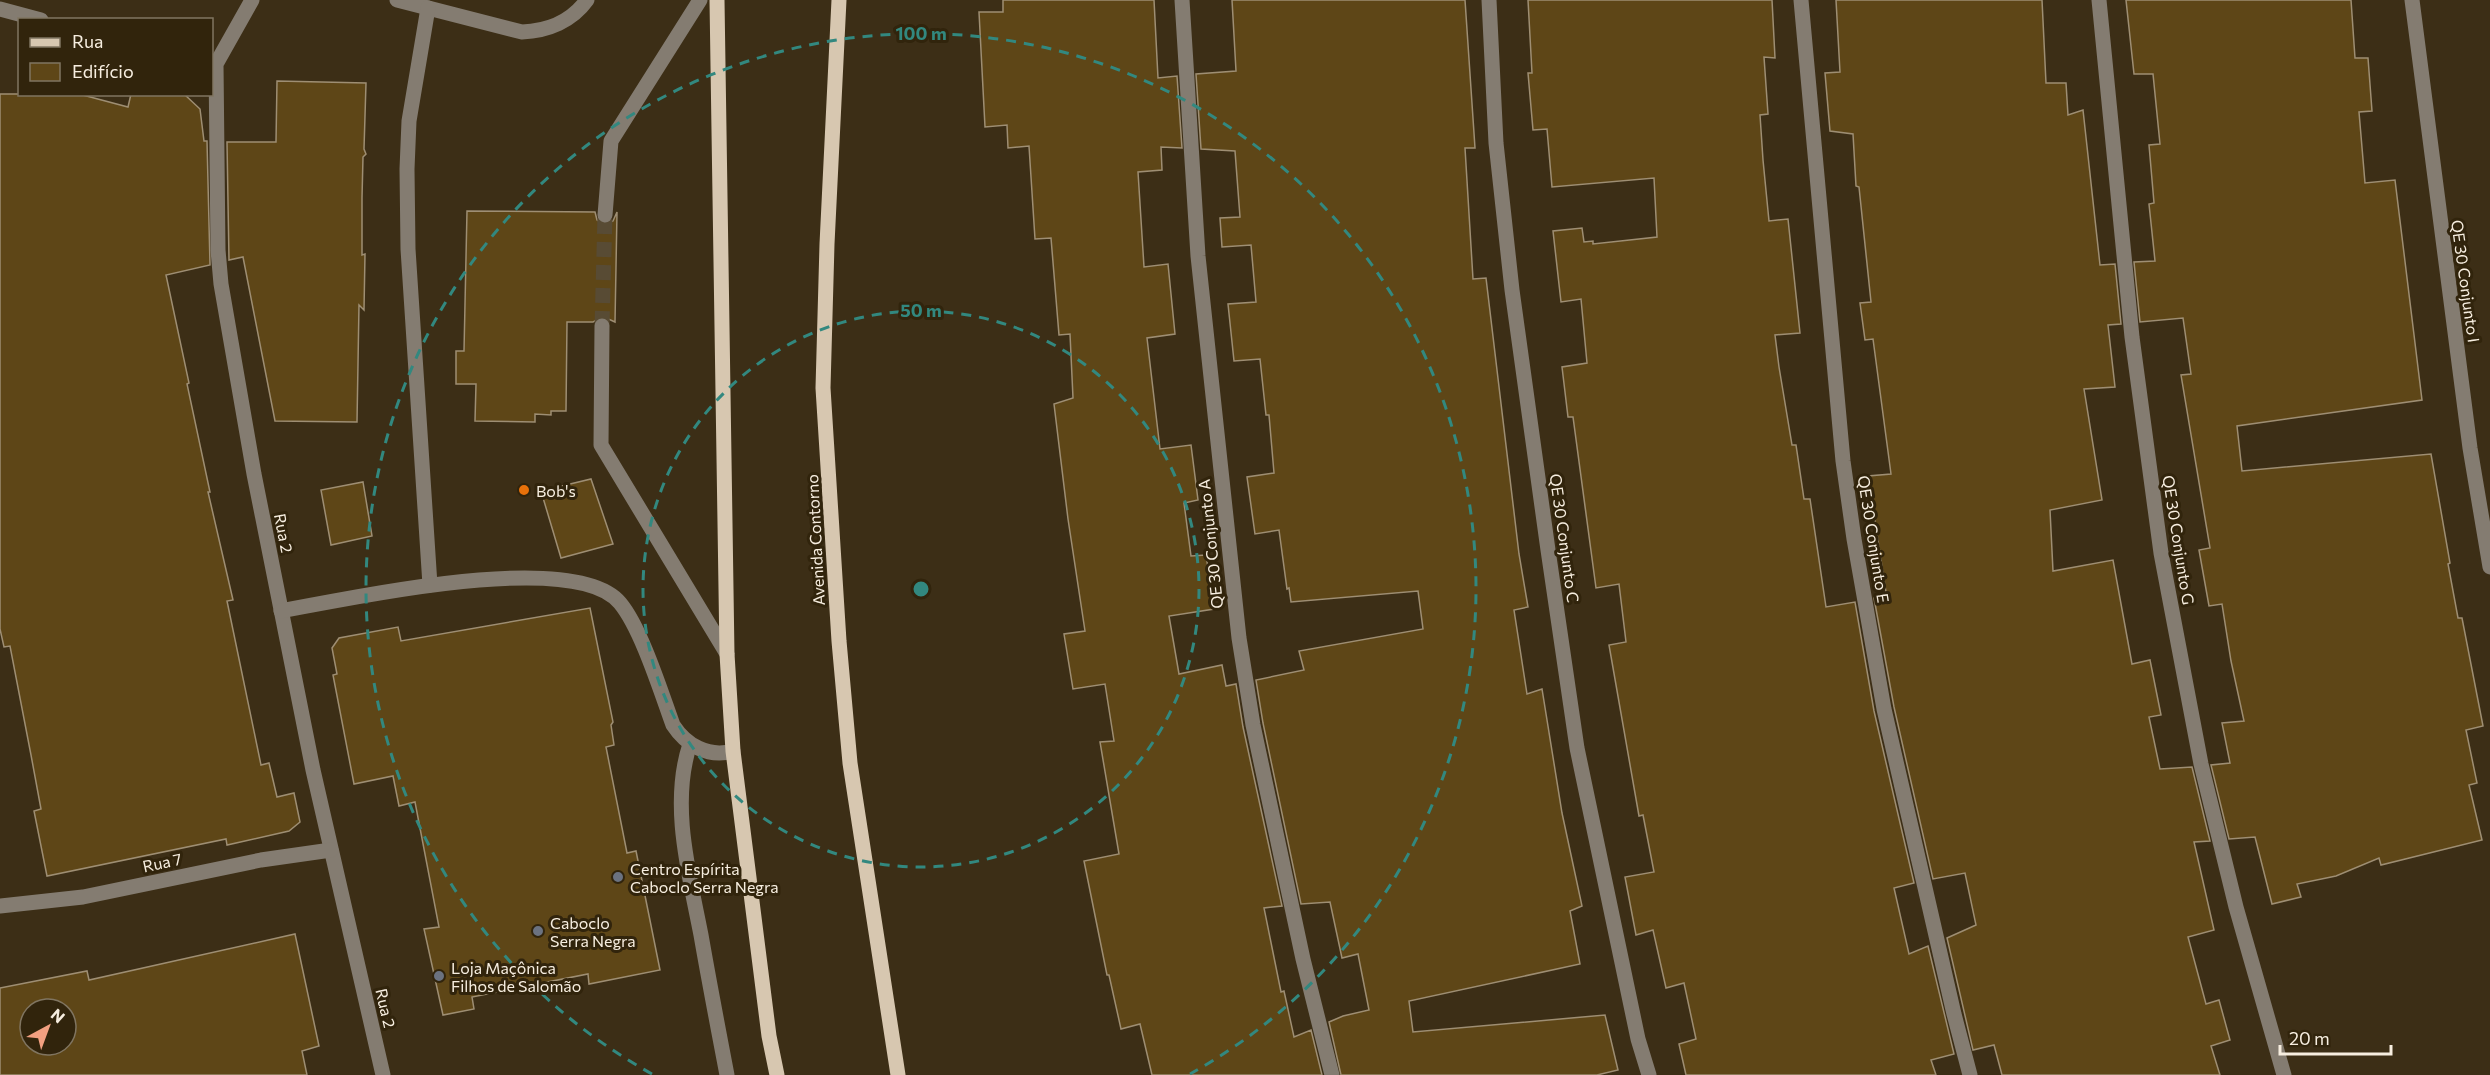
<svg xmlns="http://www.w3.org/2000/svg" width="2490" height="1075" viewBox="0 0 2490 1075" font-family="Commissioner,sans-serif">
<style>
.building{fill:#5e4617;stroke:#9e8e73;stroke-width:1.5;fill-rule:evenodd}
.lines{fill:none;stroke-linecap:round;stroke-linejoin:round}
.minor-tunnel{stroke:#584b34;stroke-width:15;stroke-dasharray:15 8;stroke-linecap:butt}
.minor{stroke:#847c71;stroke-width:15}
.major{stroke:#d7c7b0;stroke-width:15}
.ring{fill:none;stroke:#32887f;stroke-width:3;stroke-dasharray:10 8}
.food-dot{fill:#e8710a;stroke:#31240c;stroke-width:2}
.worship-dot{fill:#6b7280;stroke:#31240c;stroke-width:2}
.labels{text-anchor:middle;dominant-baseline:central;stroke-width:6;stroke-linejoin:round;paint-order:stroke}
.street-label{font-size:16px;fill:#f7eee0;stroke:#31240c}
.poi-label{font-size:16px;fill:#f7eee0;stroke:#31240c;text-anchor:start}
.centre{fill:#32887f;stroke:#31240c;stroke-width:3}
.ring-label{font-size:18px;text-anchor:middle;font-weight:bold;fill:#32887f;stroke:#31240c;stroke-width:6;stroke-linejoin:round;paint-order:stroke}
</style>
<rect width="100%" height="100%" fill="#3c2e16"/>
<g class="building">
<polygon points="1003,0 1154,0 1158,78 1177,76 1182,148 1161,147 1162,170 1138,172 1144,267 1168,264 1175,334 1147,338 1160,449 1191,445 1198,500 1184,503 1191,556 1206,555 1214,609 1169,616 1179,674 1222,665 1226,686 1236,684 1243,727 1282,906 1264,908 1281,992 1284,991 1294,1037 1311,1030 1322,1075 1152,1075 1140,1024 1121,1029 1109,975 1107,975 1084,861 1119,854 1100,742 1114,741 1105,684 1073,689 1064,634 1085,631 1068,519 1054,404 1073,398 1070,334 1059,335 1051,238 1035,239 1029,146 1008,148 1007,125 985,127 979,12 1003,12"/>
<polygon points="1232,0 1465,0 1475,148 1465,148 1473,279 1486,278 1519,554 1528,607 1514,610 1527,694 1542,689 1562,813 1582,906 1570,911 1580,964 1409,1001 1413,1032 1605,1015 1618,1070 1597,1075 1341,1075 1329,1022 1343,1016 1369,1010 1358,954 1342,958 1330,902 1301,904 1263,723 1256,680 1304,670 1299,651 1423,629 1418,591 1291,602 1289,588 1287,589 1279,530 1255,534 1247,477 1274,473 1269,415 1266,415 1260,359 1234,361 1228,304 1256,302 1251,245 1222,247 1220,218 1240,217 1235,151 1201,149 1196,74 1236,71"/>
<polygon points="1528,0 1772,0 1775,58 1764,57 1768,114 1760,115 1763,160 1769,221 1788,219 1800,333 1775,335 1779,367 1792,445 1796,445 1804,499 1810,499 1826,607 1855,602 1874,711 1914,883 1894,888 1909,954 1928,946 1954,1054 1931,1060 1936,1075 1686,1075 1679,1044 1696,1039 1684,983 1666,988 1653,930 1636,935 1625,877 1654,872 1643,815 1639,816 1609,645 1626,642 1619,584 1596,588 1573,417 1568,417 1562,367 1587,363 1581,299 1561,302 1553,231 1582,228 1584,242 1593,241 1593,244 1657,237 1654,178 1552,187 1547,129 1533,130 1528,73 1532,73"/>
<polygon points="1836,0 2042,0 2046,83 2066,83 2068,115 2083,110 2100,265 2115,264 2121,324 2108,325 2115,387 2084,389 2102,500 2050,510 2053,571 2113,560 2132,664 2150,660 2161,715 2149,717 2160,769 2192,767 2210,841 2194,842 2214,930 2188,937 2206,1004 2219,1000 2230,1040 2211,1046 2220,1075 2002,1075 1994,1045 1973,1050 1947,938 1976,925 1965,873 1933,879 1894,707 1874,598 1886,596 1886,592 1868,476 1891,474 1873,339 1865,340 1860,303 1871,302 1859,187 1856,186 1853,134 1830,131 1825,73 1840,72"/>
<polygon points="2126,0 2351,0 2355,58 2368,58 2372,111 2359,112 2365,183 2395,180 2422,400 2237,426 2242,471 2431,454 2450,563 2448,564 2458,618 2462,618 2483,726 2466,730 2477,783 2469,785 2482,840 2381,865 2379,858 2336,876 2297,884 2301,897 2272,904 2255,837 2229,839 2211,765 2230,763 2222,723 2244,721 2231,661 2222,604 2209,606 2199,550 2210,548 2181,375 2191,374 2183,318 2140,322 2134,262 2155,261 2149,204 2154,203 2149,145 2160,144 2153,74 2134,74"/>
<polygon points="277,81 366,83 364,149 366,154 363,157 362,198 362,255 365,254 364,310 359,305 357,422 275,421 243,257 229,260 227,142 276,142"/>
<polygon points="0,94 79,94 128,107 131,94 184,94 200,109 204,141 207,141 210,265 166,275 189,383 187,384 210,492 208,492 233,600 227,601 261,765 269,763 277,797 294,793 300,822 289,831 227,845 226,839 47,876 34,811 41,809 31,755 10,646 4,647 0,629"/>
<polygon points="467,211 595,212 597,220 605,225 613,221 617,212 615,322 602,316 593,322 567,322 566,411 551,411 551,415 535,414 535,422 475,421 476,384 456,384 456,351 464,351"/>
<polygon points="591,479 613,544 561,558 541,491"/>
<polygon points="363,482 372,536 331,545 321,490"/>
<polygon points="590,608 613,722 611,725 614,745 606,747 627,853 636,851 660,970 589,984 588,974 472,997 474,1009 443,1015 424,929 439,927 415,802 399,806 393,776 354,784 333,675 337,674 332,648 339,638 398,627 401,641"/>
<path d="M295 934 319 1046 302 1051 307 1075H0V988L87 971 89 980ZM30 1009H66V1045H30Z"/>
</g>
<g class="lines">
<polyline class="minor-tunnel" points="602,326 605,215"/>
<g class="minor">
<polyline points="252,0 216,64 218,250 221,284 254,474 313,770 383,1075"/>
<path d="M397 0 522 32C548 31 572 21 587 0"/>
<polyline points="1182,0 1198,256 1239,638 1253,725 1303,959 1332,1075"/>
<polyline points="1489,0 1496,143 1512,290 1548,550 1577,748 1638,1039 1649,1075"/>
<polyline points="1801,0 1843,461 1854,539 1884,709 1954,1014 1970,1075"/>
<polyline points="2099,0 2132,337 2161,553 2201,764 2236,907 2284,1075"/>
<polyline points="2412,0 2470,448 2490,567"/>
<polyline points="428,8 409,121 407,169 408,249 430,585"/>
<polyline points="0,9 41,20"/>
<polyline points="605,215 611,141 700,0"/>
<polyline points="602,326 601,445 727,654"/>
<path d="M281 611C347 599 575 548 620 603 641 628 661 692 673 725 686 745 708 758 733 751"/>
<path d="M690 744C670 804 689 873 701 935 709 981 718 1028 727 1075"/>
<polyline points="0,906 83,897 261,860 331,850"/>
</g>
<g class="major">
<polyline points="717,0 727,654 733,751 769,1036 777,1075"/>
<polyline points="839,0 827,244 823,388 839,641 850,763 898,1075"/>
</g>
</g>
<g class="ring">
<circle cx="921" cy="589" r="278"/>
<path d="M652 1074A555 555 0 1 1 1190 1074"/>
</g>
<circle class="food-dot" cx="524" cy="490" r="6"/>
<g class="worship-dot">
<circle cx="618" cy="877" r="6"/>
<circle cx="538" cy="931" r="6"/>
<circle cx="439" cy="976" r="6"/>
</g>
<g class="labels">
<g class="street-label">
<text transform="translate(2466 281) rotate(82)">QE 30 Conjunto I</text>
<text transform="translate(284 533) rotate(79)">Rua 2</text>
<text transform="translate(1565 538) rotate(82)">QE 30 Conjunto C</text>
<text transform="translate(1874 539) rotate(81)">QE 30 Conjunto E</text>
<text transform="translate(815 540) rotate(-93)">Avenida Contorno</text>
<text transform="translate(2179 540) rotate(81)">QE 30 Conjunto G</text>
<text transform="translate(1210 544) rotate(-96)">QE 30 Conjunto A</text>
<text transform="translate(162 862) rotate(-12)">Rua 7</text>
<text transform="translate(386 1008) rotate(77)">Rua 2</text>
</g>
<g class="poi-label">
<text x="536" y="490">Bob's</text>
<text x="630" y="868">Centro Espírita<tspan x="630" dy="18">Caboclo Serra Negra</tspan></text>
<text x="550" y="922">Caboclo<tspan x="550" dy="18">Serra Negra</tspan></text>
<text x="451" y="967">Loja Maçônica<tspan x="451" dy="18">Filhos de Salomão</tspan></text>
</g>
</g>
<circle cx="921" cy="589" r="9" class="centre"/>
<g class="ring-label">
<text x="921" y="40">100 m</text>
<text x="921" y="317">50 m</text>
</g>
<rect x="18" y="18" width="195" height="78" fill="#31240c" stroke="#807561" stroke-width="1.5"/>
<rect x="30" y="38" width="30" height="9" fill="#d7c7b0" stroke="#807561" stroke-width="1.5"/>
<text x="72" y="48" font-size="18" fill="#f7eee0">Rua</text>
<rect x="30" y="63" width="30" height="18" fill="#5e4617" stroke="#807561" stroke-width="1.5"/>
<text x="72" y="78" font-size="18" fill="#f7eee0">Edifício</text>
<g transform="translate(48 1027) rotate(41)"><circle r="28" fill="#31240c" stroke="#807561" stroke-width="1.5"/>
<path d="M0-4.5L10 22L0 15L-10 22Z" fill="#f2a081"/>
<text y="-9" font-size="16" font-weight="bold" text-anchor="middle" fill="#f7eee0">N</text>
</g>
<path d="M2280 1045v9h111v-9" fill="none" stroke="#f7eee0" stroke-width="3"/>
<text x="2289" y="1045" font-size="18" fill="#f7eee0" stroke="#31240c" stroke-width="4.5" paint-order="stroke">20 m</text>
</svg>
